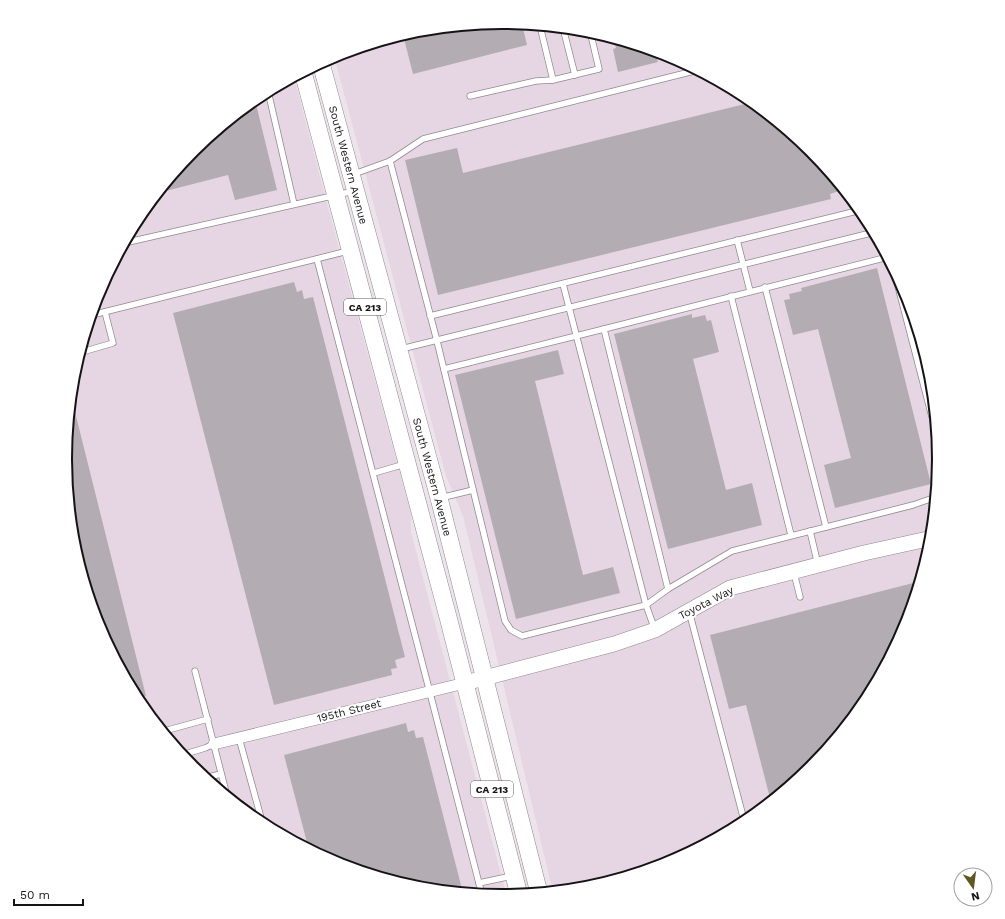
<svg xmlns="http://www.w3.org/2000/svg" width="1005" height="919" viewBox="0 0 1005 919" font-family="'Work Sans',sans-serif">
<style>
.built{fill:#e6d6e3}
.building{fill:#b4acb3}
.lines{fill:none;stroke-linecap:round;stroke-linejoin:round}
.lane-casing{stroke:#91888f;stroke-width:7}
.street-casing{stroke:#91888f;stroke-width:12}
.secondary-casing{stroke:#91888f;stroke-width:16}
.primary-casing{stroke:#91888f;stroke-width:18}
.lane{stroke:#fff;stroke-width:5.5}
.street{stroke:#fff;stroke-width:11}
.secondary{stroke:#fff;stroke-width:15}
.primary{stroke:#fff;stroke-width:17}
.labels{text-anchor:middle;dominant-baseline:central;stroke-width:4;stroke-linejoin:round;paint-order:stroke}
.shield{fill:#fff;stroke:#5c5a5c;stroke-width:1}
.shield-label{font-size:10px;font-weight:bold;fill:#161316}
.street-label{font-size:11px;fill:#161316;stroke:#fff}
.rim{fill:none;stroke:#161316;stroke-width:2}
</style>
<rect width="100%" height="100%" fill="#ede4eb"/>
<g class="built">
<polygon points="503,22 588,30 670,55 746,96 812,150 866,217 907,292 932,374 940,460 932,545 907,627 866,703 812,769 745,823 670,864 588,889 553,892 463,516 446,476 334,56 417,30"/>
<polygon points="294,77 329,211 411,514 411,532 507,897 417,889 335,864 259,823 193,769 139,702 98,627 73,545 65,459 73,374 98,292 139,216 193,150 260,96"/>
</g>
<g class="building">
<polygon points="503,22 522,24 527,45 413,74 403,35 417,30"/>
<polygon points="613,38 655,51 658,62 618,72 613,49 616,48"/>
<polygon points="255,100 277,190 235,200 228,175 158,193 193,150"/>
<polygon points="753,102 812,150 838,182 839,191 830,194 831,199 438,295 405,160 457,148 463,173"/>
<polygon points="877,268 931,484 835,508 824,465 851,458 818,329 793,335 784,300 790,299 789,294 802,291 801,288"/>
<polygon points="294,282 297,292 302,290 304,299 313,297 405,657 395,660 397,668 391,669 392,675 274,705 173,313"/>
<polygon points="692,314 692,318 705,315 707,321 711,320 719,352 693,359 726,490 752,483 762,525 668,549 614,334"/>
<polygon points="558,350 564,374 535,381 583,575 613,567 620,593 516,619 455,375"/>
<polygon points="71,396 146,696 136,698 98,627 73,545 65,459"/>
<polygon points="921,581 907,627 866,703 812,769 771,802 746,705 729,709 710,635"/>
<polygon points="406,723 408,732 414,730 416,738 423,737 463,893 417,889 335,864 309,850 284,755"/>
</g>
<g class="lines">
<g class="lane-casing">
<g id="lane">
<polyline points="540,26 553,80"/>
<polyline points="563,28 575,75"/>
<polyline points="268,91 294,204"/>
<polyline points="470,96 536,81 553,80 599,69 590,31"/>
<polyline points="390,161 437,341 505,621 511,630 522,636 646,605 668,589"/>
<polyline points="354,174 390,161 423,139 698,70"/>
<polyline points="737,240 750,291"/>
<polyline points="124,243 354,191"/>
<polyline points="888,257 604,329 668,589 732,551 913,505 936,497"/>
<path d="M317 259C374 471 427 683 482 895"/>
<polyline points="893,267 938,440"/>
<polyline points="563,284 646,605 655,630"/>
<polyline points="765,287 826,527"/>
<polyline points="731,296 791,535"/>
<polyline points="92,314 96,314 348,251"/>
<polyline points="430,316 861,210"/>
<polyline points="401,349 875,232"/>
<polyline points="82,352 113,343 105,312"/>
<polyline points="444,369 604,329"/>
<polyline points="374,473 405,464"/>
<polyline points="440,498 473,490"/>
<polyline points="810,531 818,565"/>
<polyline points="794,573 800,597"/>
<polyline points="689,611 745,824"/>
<polyline points="195,671 227,796"/>
<polyline points="166,735 168,730 208,719"/>
<polyline points="239,738 263,825"/>
<polyline points="182,755 205,748 214,744"/>
<polyline points="204,778 221,774"/>
<polyline points="479,883 512,876"/>
</g>
</g>
<g class="street-casing">
<polyline id="street" points="214,744 465,683"/>
</g>
<g class="secondary-casing">
<polyline id="secondary" points="465,683 614,644 655,630 730,588 864,553 932,538"/>
</g>
<g class="primary-casing">
<g id="primary">
<polyline points="321,63 440,502 539,893"/>
<polyline points="303,72 448,617 519,895"/>
</g>
</g>
<use href="#lane" class="lane"/>
<use href="#street" class="street"/>
<use href="#secondary" class="secondary"/>
<use href="#primary" class="primary"/>
</g>
<g class="labels">
<g class="shield">
<rect x="344" y="299" width="42" height="16" rx="3"/>
<rect x="471" y="781" width="42" height="16" rx="3"/>
</g>
<g class="shield-label">
<text x="365" y="307">CA 213</text>
<text x="492" y="789">CA 213</text>
</g>
<g class="street-label">
<text transform="translate(348 165) rotate(75)">South Western Avenue</text>
<text transform="translate(432 477) rotate(75)">South Western Avenue</text>
<text transform="translate(706 603) rotate(-27)">Toyota Way</text>
<text transform="translate(349 711) rotate(-14)">195th Street</text>
</g>
</g>
<path d="M0 0H1005V919H0ZM72 459a430 430 0 1 1 860 0a430 430 0 1 1-860 0Z" fill="#fff" fill-rule="evenodd"/>
<path class="rim" d="M72 459a430 430 0 1 1 860 0a430 430 0 1 1-860 0Z"/>
<g transform="translate(973 887) rotate(166)"><circle r="19" fill="#ffffff" stroke="#a2a1a2"/>
<path d="M0-3L7 15L0 10L-7 15Z" fill="#5f5824"/>
<text y="-6" font-size="11" font-weight="bold" text-anchor="middle" fill="#161316">N</text>
</g>
<path d="M14 899v6h69v-6" fill="none" stroke="#161316" stroke-width="2"/>
<text x="20" y="899" font-size="12" fill="#161316" stroke="#ffffff" stroke-width="3" paint-order="stroke">50 m</text>
</svg>
